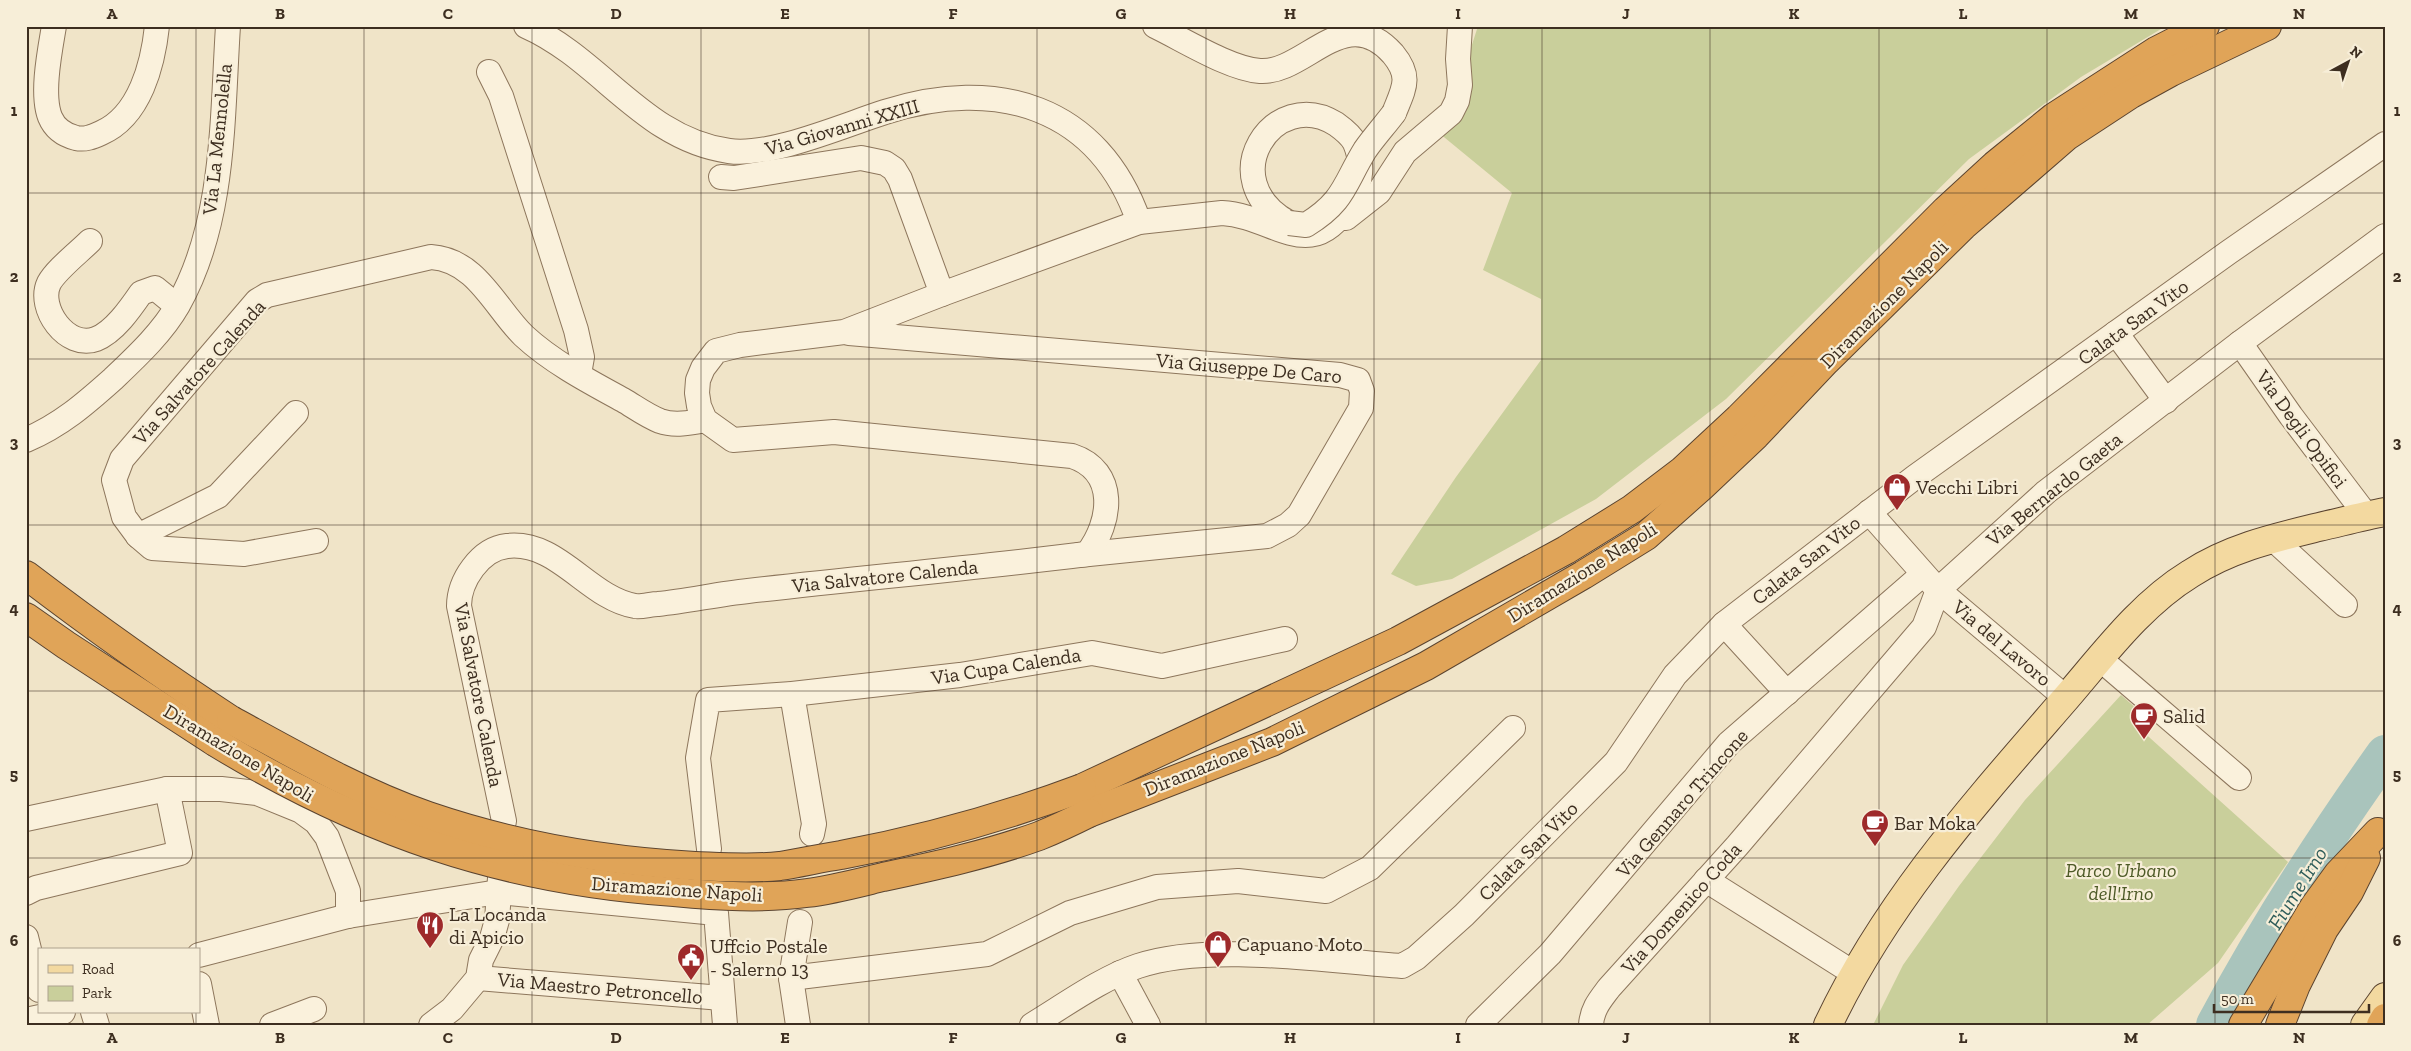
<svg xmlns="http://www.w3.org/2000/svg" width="2411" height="1051" viewBox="0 0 2411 1051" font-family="'Zilla Slab',serif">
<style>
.green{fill:#c9cf9b}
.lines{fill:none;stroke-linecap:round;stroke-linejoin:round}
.river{stroke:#a9c4bc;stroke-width:38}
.minor-casing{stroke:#8d765c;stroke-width:26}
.major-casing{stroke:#5b4430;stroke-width:30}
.highway-casing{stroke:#5b4430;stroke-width:30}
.minor{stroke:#faf1dc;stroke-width:24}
.major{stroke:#f3d9a0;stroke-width:28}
.highway{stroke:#e0a458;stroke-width:28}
.minor-bridge-casing{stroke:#8d765c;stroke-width:26;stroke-linecap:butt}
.highway-bridge-casing{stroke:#5b4430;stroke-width:30;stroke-linecap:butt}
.minor-bridge{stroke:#faf1dc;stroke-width:24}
.highway-bridge{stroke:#e0a458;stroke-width:28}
.grid{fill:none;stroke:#3d2e20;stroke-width:1;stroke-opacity:0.55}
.labels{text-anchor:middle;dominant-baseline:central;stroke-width:4.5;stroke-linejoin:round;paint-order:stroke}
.street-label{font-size:20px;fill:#3d2e20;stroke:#f7eed8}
.poi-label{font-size:20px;fill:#3d2e20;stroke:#f7eed8;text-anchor:start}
.park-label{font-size:20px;font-style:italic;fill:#4d5a26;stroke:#f7eed8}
.water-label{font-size:21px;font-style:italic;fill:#2f5d5a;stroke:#f7eed8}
.neatline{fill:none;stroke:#3d2e20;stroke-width:2}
.grid-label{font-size:16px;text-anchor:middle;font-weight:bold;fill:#3d2e20}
</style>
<rect width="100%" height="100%" fill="#f0e4c8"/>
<g class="green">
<polygon points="1478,26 2166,26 2081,77 1969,159 1726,399 1596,499 1452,579 1416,586 1391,574 1456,477 1541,360 1541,299 1483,270 1512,193 1439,133 1466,112 1469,54"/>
<polygon points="2121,695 2138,710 2130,720 2288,862 2218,963 2147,1025 1873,1025 1903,965 1959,886 2025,800"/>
</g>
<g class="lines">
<path class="river" d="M2215 1025C2265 931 2323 841 2385 754"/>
<g class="minor-casing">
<g id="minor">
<path d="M54 26C50 50 41 94 50 117 55 129 64 135 76 138 85 140 92 137 101 133 140 116 153 64 157 26"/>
<path d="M526 26C601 59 643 139 729 151 771 157 844 125 885 112 996 76 1099 106 1139 222"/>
<path d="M1155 26C1184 40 1230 69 1260 71 1305 74 1345 0 1393 54 1412 77 1404 88 1394 113"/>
<polyline points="489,72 501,96 576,330 582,357 579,374"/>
<polyline points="721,177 734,178 861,158 885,163 894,169 900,179 942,294"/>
<polyline points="1346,218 1379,192 1405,152 1451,113 1457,101 1460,85 1458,59 1460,26"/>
<path d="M90 241C79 252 56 270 49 283 37 308 67 350 96 339 114 332 130 309 141 293L155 288 177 306"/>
<polyline points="849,333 1340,375 1358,380 1362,391 1361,408 1299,515 1288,525 1267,536 1079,555"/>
<polyline points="2116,333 2166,401"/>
<polyline points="2240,343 2291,416 2366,515"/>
<path d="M296 413 218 496 138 536 124 517 114 480 122 459 257 301 267 295 431 257C477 260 495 308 524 336 552 362 590 382 623 400 635 407 647 416 660 421 674 426 690 423 705 420"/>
<path d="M26 440C61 425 85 404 113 379 136 357 162 333 178 305 225 222 222 118 228 26"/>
<polyline points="1869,512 1938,590 2066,698"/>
<polyline points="138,536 152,548 244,554 316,541"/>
<polyline points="2272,538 2345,605"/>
<polyline points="1724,624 1787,693"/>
<polyline points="2100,659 2239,778"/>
<polyline points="792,694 814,824 812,834"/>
<polyline points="26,819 167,789 221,789 257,793 301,811 316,822 327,837 348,891 348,916"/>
<path d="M504 821 459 606C459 581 480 549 507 546 558 540 588 598 635 606 642 607 651 604 658 604 688 601 718 594 748 591 861 578 975 568 1087 554 1112 522 1118 471 1072 456L834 432 733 440 705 420 699 406 697 393 698 380 703 368 716 351 740 345 844 332 942 294 1139 222 1222 213C1276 216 1311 268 1351 201 1362 183 1363 162 1355 143 1351 135 1343 129 1336 124 1274 85 1211 180 1289 223"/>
<polyline points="709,849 698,758 708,700 792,694 960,675 1092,653 1162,666 1285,639"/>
<polyline points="1706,880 1855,974"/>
<polyline points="26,893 36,888 180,853 167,789"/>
<polyline points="26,937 39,990"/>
<polyline points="199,955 348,916 498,892 716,913 725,1025"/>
<polyline points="1120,973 1148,1025"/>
<polyline points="478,978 722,998"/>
<polyline points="791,978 987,954 1070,913 1157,887 1238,881 1326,891 1370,868 1513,728"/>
<polyline points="199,984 207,1025"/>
<polyline points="93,1012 97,1025"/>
<polyline points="26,1020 63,1012"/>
<polyline points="272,1025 314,1009"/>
<polyline points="431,1025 452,1009 478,978 481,960 492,938 497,920 500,878"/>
<polyline points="798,1025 791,978 800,922"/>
<path d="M1032 1025C1065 1005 1102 978 1138 966 1208 942 1327 961 1402 966L1416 958 1464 915 1616 762 1675 675 1724 624 1915 477 2229 252 2385 144"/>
<polyline points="1478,1025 1550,954 1729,743 1922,575"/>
<path d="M1591 1025C1592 1009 1600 1000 1609 988L1737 846 1924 627 1938 590 2046 492 2240 343 2385 236"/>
</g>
</g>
<g class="major-casing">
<g id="major">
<path d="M1828 1025C1887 900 1978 800 2067 697 2104 654 2141 604 2190 574 2230 548 2274 538 2319 527 2341 522 2363 516 2385 512"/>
<polyline points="2365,1025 2385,997"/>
</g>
</g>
<g class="highway-casing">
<g id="highway">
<path d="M26 575C93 626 160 674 231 720"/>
<polyline points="26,617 66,645 215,742"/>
<polyline points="1082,788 1398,641 1566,550 1632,509 1682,471 1739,418 1946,210 1995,165 2054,117 2156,51 2205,26"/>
<polyline points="1089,813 1272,742 1426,666 1583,575 1646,536 1701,487 1756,435 1826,361 1963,226 2067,136 2131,94 2171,72 2267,26"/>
<polyline points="2243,1025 2314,907 2338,874 2378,832"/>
<polyline points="2280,1025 2296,985 2324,929 2349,892 2366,858"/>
<polyline points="2381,1025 2385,1018"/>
</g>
</g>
<use href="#minor" class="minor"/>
<use href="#major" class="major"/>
<use href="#highway" class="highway"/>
<g class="minor-bridge-casing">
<path id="minor-bridge" d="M1289 223 1306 225C1345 201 1344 184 1365 150 1374 137 1385 125 1394 113"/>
</g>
<g class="highway-bridge-casing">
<g id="highway-bridge">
<path d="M231 720C295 755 359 792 428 816 513 845 605 861 695 866 723 867 752 869 780 866 800 863 821 858 841 855 926 839 1002 818 1082 788"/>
<path d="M215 742C363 832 501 880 674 892 717 896 763 899 807 893 832 890 858 883 883 877 935 866 989 854 1039 836 1056 829 1073 821 1089 813"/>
</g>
</g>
<use href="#minor-bridge" class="minor-bridge"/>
<use href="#highway-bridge" class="highway-bridge"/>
</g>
<path class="grid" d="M196 26V950M364 26V1025M532 26V1025M701 26V1025M869 26V1025M1037 26V1025M1206 26V1025M1374 26V1025M1542 26V1025M1710 26V1025M1879 26V1025M2047 26V1025M2215 26V1025M26 193H2385M26 359H2385M26 525H2385M26 691H2385M26 858H2385M196 1012V1025"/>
<defs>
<g id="shop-pin" transform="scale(1.4375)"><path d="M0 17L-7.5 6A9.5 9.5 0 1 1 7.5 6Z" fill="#9e2a2b" stroke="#f7eed8"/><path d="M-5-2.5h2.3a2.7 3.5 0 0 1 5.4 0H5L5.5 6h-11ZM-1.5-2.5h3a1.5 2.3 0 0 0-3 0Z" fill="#fff"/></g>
<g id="cafe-pin" transform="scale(1.4375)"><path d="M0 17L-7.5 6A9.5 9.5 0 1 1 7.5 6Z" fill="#9e2a2b" stroke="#f7eed8"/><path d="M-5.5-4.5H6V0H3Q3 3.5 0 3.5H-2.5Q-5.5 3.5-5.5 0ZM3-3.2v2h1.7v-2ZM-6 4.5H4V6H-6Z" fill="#fff"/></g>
<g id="restaurant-pin" transform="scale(1.4375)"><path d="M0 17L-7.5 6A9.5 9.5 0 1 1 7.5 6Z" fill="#9e2a2b" stroke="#f7eed8"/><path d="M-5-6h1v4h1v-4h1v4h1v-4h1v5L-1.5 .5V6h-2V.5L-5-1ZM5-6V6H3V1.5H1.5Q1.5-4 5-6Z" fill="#fff"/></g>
<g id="civic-pin" transform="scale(1.4375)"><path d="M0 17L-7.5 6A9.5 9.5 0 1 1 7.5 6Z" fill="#9e2a2b" stroke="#f7eed8"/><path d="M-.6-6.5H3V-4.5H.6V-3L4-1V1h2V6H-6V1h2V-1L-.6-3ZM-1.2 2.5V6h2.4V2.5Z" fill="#fff"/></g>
</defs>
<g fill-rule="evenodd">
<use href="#shop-pin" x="1897" y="487"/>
<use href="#cafe-pin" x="2144" y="716"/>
<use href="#cafe-pin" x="1875" y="823"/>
<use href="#restaurant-pin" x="430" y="925"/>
<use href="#shop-pin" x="1218" y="944"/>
<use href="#civic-pin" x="691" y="957"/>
</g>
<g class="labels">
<g class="street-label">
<text transform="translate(842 127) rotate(-16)">Via Giovanni XXIII</text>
<text transform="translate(217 139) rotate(-84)">Via La Mennolella</text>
<text transform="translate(1884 304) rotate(-45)">Diramazione Napoli</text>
<text transform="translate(2133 322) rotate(-36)">Calata San Vito</text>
<text transform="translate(1249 368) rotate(5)">Via Giuseppe De Caro</text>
<text transform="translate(199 372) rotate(-48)">Via Salvatore Calenda</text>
<text transform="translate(2302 429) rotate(54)">Via Degli Opifici</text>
<text transform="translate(2054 489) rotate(-39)">Via Bernardo Gaeta</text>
<text transform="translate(1806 560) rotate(-38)">Calata San Vito</text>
<text transform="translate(1582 572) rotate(-32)">Diramazione Napoli</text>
<text transform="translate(885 576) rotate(-6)">Via Salvatore Calenda</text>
<text transform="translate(2002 643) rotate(40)">Via del Lavoro</text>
<text transform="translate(1006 666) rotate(-9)">Via Cupa Calenda</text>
<text transform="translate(479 695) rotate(79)">Via Salvatore Calenda</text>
<text transform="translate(239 753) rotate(31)">Diramazione Napoli</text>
<text transform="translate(1224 758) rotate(-22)">Diramazione Napoli</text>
<text transform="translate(1682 803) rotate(-49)">Via Gennaro Trincone</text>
<text transform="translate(1528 851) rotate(-45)">Calata San Vito</text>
<text transform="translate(677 889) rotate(4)">Diramazione Napoli</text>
<text transform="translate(1681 908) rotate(-48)">Via Domenico Coda</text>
<text transform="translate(600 988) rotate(5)">Via Maestro Petroncello</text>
</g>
<g class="poi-label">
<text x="1916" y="487">Vecchi Libri</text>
<text x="2163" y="716">Salid</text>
<text x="1894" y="823">Bar Moka</text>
<text x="449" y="914">La Locanda<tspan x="449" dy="23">di Apicio</tspan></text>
<text x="1237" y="944">Capuano Moto</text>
<text x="710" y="946">Uffcio Postale<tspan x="710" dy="23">- Salerno 13</tspan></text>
</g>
<g class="park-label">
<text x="2121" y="870">Parco Urbano<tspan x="2121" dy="23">dell'Irno</tspan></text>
</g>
<g class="water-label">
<text transform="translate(2297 888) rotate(-58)">Fiume Irno</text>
</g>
</g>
<rect width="2411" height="1051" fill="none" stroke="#f7eed8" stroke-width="55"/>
<rect x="38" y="948" width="162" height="65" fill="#f7eed8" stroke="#ada18e"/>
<rect x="48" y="965" width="25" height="8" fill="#f3d9a0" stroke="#ada18e"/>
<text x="82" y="974" font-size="15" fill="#3d2e20">Road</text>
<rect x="48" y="986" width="25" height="15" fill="#c9cf9b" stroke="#ada18e"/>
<text x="82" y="998" font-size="15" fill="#3d2e20">Park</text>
<g transform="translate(2348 62) rotate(40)" stroke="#f7eed8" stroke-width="4" paint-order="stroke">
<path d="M0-4L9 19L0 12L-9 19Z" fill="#3d2e20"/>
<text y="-8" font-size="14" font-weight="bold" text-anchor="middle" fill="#3d2e20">N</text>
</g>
<path d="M2214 1004v8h155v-8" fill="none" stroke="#3d2e20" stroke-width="2.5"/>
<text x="2221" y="1004" font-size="15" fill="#3d2e20" stroke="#f7eed8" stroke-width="4" paint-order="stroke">50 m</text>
<rect x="28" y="28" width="2356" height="996" class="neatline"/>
<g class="grid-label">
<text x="112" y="19">A</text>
<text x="280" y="19">B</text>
<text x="448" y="19">C</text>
<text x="616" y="19">D</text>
<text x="785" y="19">E</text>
<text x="953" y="19">F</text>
<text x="1121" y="19">G</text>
<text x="1290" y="19">H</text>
<text x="1458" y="19">I</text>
<text x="1626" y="19">J</text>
<text x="1794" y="19">K</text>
<text x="1963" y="19">L</text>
<text x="2131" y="19">M</text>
<text x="2299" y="19">N</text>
<text x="14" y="116">1</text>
<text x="2397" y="116">1</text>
<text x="14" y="282">2</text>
<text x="2397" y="282">2</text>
<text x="14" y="448">3</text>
<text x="2397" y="448">3</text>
<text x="14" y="614">4</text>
<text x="2397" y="614">4</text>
<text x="14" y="780">5</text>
<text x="2397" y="780">5</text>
<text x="14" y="946">6</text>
<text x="2397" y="946">6</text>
<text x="112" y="1043">A</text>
<text x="280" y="1043">B</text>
<text x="448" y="1043">C</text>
<text x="616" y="1043">D</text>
<text x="785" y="1043">E</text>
<text x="953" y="1043">F</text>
<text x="1121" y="1043">G</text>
<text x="1290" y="1043">H</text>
<text x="1458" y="1043">I</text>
<text x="1626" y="1043">J</text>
<text x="1794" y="1043">K</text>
<text x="1963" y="1043">L</text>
<text x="2131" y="1043">M</text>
<text x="2299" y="1043">N</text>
</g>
</svg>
